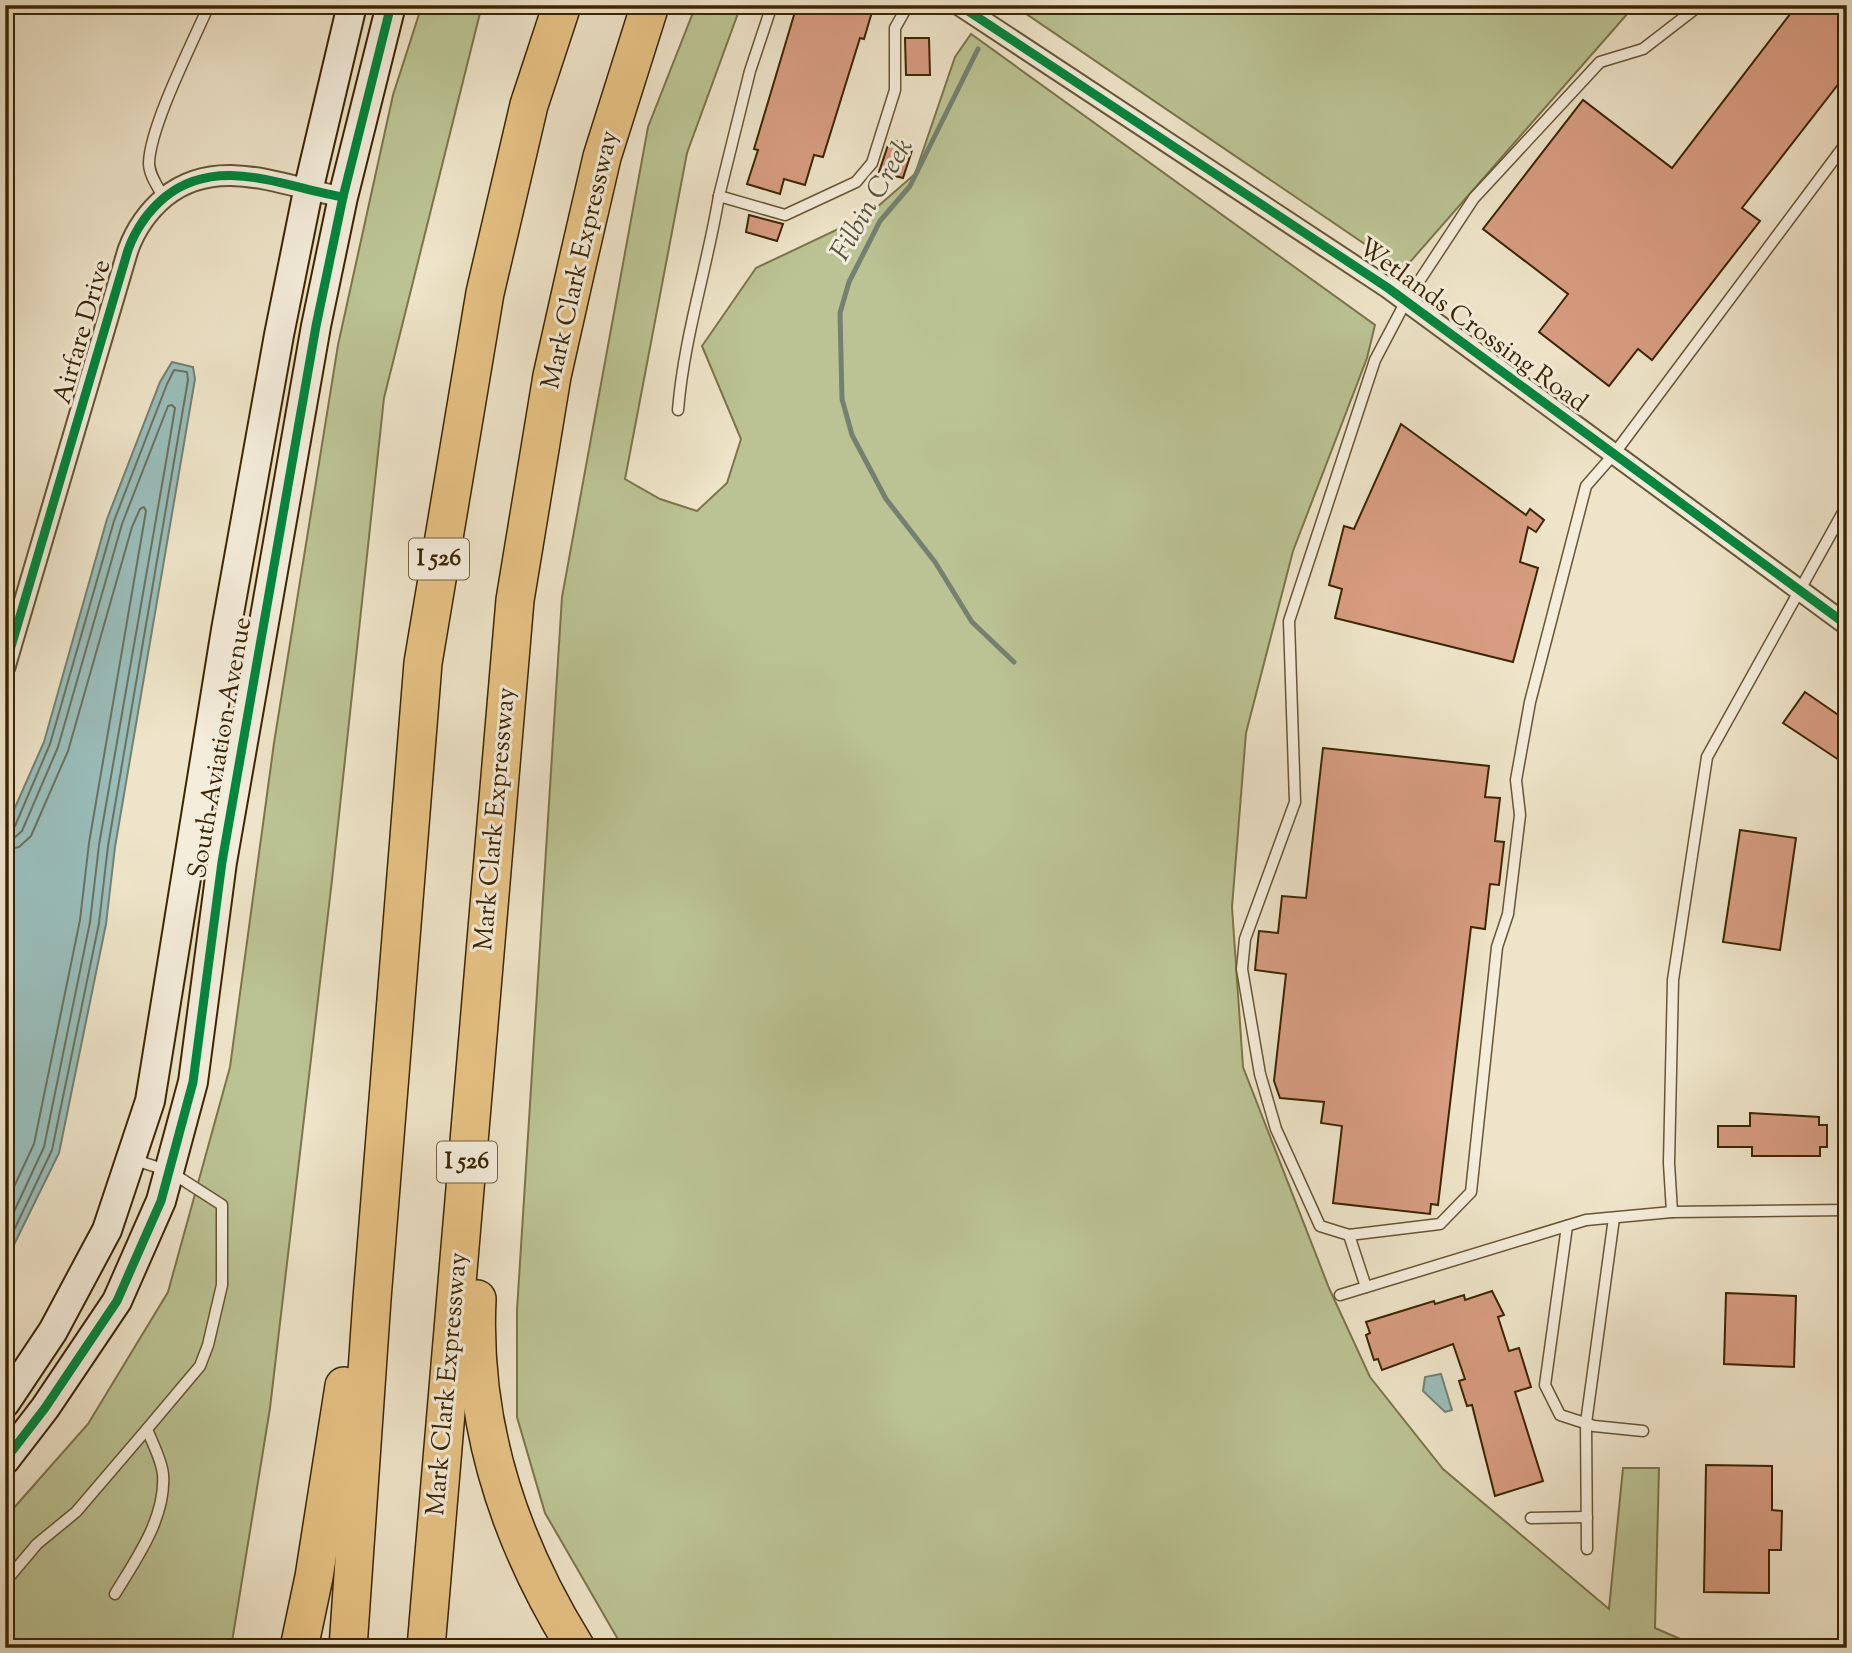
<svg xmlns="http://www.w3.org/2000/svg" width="1852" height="1653" viewBox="0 0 1852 1653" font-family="'Sorts Mill Goudy',serif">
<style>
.green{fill:#bbc394;stroke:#7c744a;stroke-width:2}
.water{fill:#9abebb;stroke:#748171;stroke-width:2}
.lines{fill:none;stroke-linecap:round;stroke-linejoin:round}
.shore{stroke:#6b725e;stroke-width:2}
.stream{stroke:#748171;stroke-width:5}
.building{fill:#d79c81;stroke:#3c2501;stroke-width:2}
.lane-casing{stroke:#685533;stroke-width:13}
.street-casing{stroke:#685533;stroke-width:23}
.secondary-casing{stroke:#3c2501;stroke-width:32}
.highway-casing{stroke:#3c2501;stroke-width:40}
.lane{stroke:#f4eddc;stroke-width:10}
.street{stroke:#f4eddc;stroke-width:19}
.secondary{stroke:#f4eddc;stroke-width:28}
.highway{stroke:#e7c284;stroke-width:37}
.cycleway-casing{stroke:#f4eddc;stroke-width:13}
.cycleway{stroke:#00873e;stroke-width:9}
.labels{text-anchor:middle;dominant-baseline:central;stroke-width:6;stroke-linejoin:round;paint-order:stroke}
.shield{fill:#f4eddc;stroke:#736143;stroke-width:2}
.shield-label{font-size:24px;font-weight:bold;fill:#3c2501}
.street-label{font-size:26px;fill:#3c2501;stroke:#f4eddc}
.water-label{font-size:28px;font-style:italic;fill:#585339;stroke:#f4eddc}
</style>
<rect width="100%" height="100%" fill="#eee4c9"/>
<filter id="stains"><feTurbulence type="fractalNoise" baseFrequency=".00286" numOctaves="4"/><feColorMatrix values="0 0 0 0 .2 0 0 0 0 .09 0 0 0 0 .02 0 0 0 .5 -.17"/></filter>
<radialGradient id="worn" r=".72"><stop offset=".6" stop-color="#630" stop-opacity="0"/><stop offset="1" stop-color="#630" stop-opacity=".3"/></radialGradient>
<g class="green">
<polygon points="422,5 482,5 384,398 332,880 270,1408 231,1648 5,1648 5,1518 88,1424 168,1292 230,1067 274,743 338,345 393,95"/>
<polygon points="696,5 741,5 687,153 625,479 660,499 697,511 727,483 741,439 702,346 756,268 868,215 915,174 955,57 971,34 1375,325 1367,358 1293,551 1246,733 1232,907 1243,1067 1329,1288 1370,1377 1443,1469 1609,1609 1623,1468 1659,1468 1655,1628 1701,1648 623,1648 545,1513 517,1417 517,1310 562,597 648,127"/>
<polygon points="1013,5 1640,5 1628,13 1403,270"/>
</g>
<g class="water">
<polygon points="172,362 193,367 195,379 115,847 106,924 59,1153 5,1263 5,830 44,742 107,519 160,382"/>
<polygon points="1441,1374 1452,1410 1445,1412 1423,1391 1425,1377"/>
</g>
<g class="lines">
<g class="shore">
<polyline points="5,830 15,826 50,744 114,521 167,384 174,370 187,372 188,380 108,846 99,923 52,1150 5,1249"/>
<polyline points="5,839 14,838 22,831 58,747 122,524 168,406 172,405 175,408 166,462 99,845 90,922 44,1147 5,1231"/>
<polyline points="5,850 19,847 31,836 68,751 132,527 140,509 144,507 146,511 89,843 80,920 34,1144 5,1206"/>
</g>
<polyline class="stream" points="978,49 910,186 880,221 849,282 840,313 842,399 852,435 886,499 935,562 972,622 1014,662"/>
</g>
<g class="building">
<polygon points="797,5 874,5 864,39 860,38 823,157 814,155 805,185 784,179 780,194 747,184 758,150 754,149"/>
<polygon points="1797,5 1847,5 1847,73 1742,208 1760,221 1652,360 1638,349 1609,386 1539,332 1568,294 1483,229 1583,100 1672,168"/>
<polygon points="905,38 929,38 930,75 906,75"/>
<polygon points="890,139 913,147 903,178 879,172"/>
<polygon points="749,215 783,224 777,241 746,232"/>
<polygon points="1401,424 1526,515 1530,509 1544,520 1536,532 1528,527 1520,562 1538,568 1513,662 1335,618 1342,589 1329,585 1344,526 1354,529"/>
<polygon points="1805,692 1847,721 1847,749 1839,760 1783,723"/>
<polygon points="1323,748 1489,766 1485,797 1500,798 1495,841 1504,842 1499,885 1490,884 1485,929 1471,927 1438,1205 1431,1204 1430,1214 1333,1203 1342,1126 1321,1123 1324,1102 1280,1098 1274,1081 1286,974 1255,970 1259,931 1278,933 1282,896 1306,898"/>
<polygon points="1740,830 1796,838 1780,950 1723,942"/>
<polygon points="1750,1113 1819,1117 1819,1125 1827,1125 1827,1147 1820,1147 1820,1156 1752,1156 1752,1147 1718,1147 1718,1126 1750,1126"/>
<polygon points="1492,1291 1504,1315 1498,1317 1509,1351 1519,1348 1531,1387 1515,1392 1543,1481 1495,1496 1472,1405 1467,1406 1459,1381 1465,1379 1453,1344 1382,1370 1378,1359 1374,1360 1366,1335 1370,1333 1366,1322 1434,1301 1435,1304 1464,1295 1465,1300"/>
<polygon points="1726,1293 1796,1296 1794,1367 1724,1364"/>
<polygon points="1706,1465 1772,1466 1772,1510 1782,1511 1781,1550 1769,1550 1769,1593 1704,1592"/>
</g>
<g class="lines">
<g class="lane-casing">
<g id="lane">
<polyline points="772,5 750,71 719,196 785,215 856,182 872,163 895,90 895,28 908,5"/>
<path d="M164 198C158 187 149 175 149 163 150 126 193 42 209 5"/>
<path d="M678 410C684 337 707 268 719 196"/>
<polyline points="1672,1212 1669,1163 1673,980 1707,757 1847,505"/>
<polyline points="1567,1226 1545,1385 1560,1415 1594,1426 1643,1431"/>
<polyline points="1349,1235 1440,1224 1471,1192 1497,947 1508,914 1520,815 1516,780 1530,702 1586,486 1614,454 1847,142"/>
<polyline points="1366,1287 1349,1235 1320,1226 1276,1129 1260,1074 1242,969 1245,939 1295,802 1289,621 1375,360 1406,301 1474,198 1600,62 1643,49 1700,5"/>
<polyline points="1340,1295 1586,1220 1672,1212 1847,1210"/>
<polyline points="1531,1518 1587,1517"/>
<polyline points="1587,1549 1586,1423 1614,1218"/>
<polyline points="5,1582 37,1544 76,1512 147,1429"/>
<path d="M115 1594C136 1559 166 1518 163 1475 162 1460 152 1443 147 1429L200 1366 208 1345 222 1285V1205L169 1171 135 1160"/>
<polyline points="5,1644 18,1648"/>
</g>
</g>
<g class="street-casing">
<g id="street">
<polyline points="959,5 1388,288 1847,625"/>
<path d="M5 667 128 250C136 228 147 212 165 197 218 154 284 187 343 197"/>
</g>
</g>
<g class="secondary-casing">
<g id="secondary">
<polyline points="5,1403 53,1331 107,1230 150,1101 226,630 279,335 308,191 352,5"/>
<polyline points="5,1460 45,1408 117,1301 161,1201 193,1082 222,862 316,326 343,197 391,5"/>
</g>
</g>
<g class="highway-casing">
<g id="highway">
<path d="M477 1299C471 1424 510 1542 576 1648"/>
<polyline points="299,1648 314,1577 344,1386"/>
<polyline points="348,1648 372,1299 423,663 485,293 529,105 562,5"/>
<polyline points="426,1648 515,600 552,376 577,265 602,157 650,5"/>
</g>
</g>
<use href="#lane" class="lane"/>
<use href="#street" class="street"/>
<use href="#secondary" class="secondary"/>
<use href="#highway" class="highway"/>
<g class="cycleway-casing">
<g id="cycleway">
<polyline points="959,5 1388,288 1847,625"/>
<path d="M5 667 128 250C136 228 147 212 165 197 218 154 284 187 343 197"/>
<polyline points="5,1460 45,1408 117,1301 161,1201 193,1082 222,862 316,326 343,197 391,5"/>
</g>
</g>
<use href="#cycleway" class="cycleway"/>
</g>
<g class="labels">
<g class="shield">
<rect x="409" y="538.5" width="60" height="41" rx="5"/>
<rect x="437" y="1141.5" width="60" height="41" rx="5"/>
</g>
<g class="shield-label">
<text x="439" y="559">I 526</text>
<text x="467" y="1162">I 526</text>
</g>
<g class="street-label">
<text transform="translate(581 260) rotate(-77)">Mark Clark Expressway</text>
<text transform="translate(1472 326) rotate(36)">Wetlands Crossing Road</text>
<text transform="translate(83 332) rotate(-74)">Airfare Drive</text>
<text transform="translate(221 748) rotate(-80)">South Aviation Avenue</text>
<text transform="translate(496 819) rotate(-85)">Mark Clark Expressway</text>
<text transform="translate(448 1384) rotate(-85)">Mark Clark Expressway</text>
</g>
<g class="water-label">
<text transform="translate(873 200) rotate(-60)">Filbin Creek</text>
</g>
</g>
<rect width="1852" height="1653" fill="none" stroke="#eee4c9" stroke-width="28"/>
<rect x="7" y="7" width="1838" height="1639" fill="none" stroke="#3c2501" stroke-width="3.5"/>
<rect x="14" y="14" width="1824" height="1625" fill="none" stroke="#3c2501" stroke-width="2"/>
<rect width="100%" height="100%" filter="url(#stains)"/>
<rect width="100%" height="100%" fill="url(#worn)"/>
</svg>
